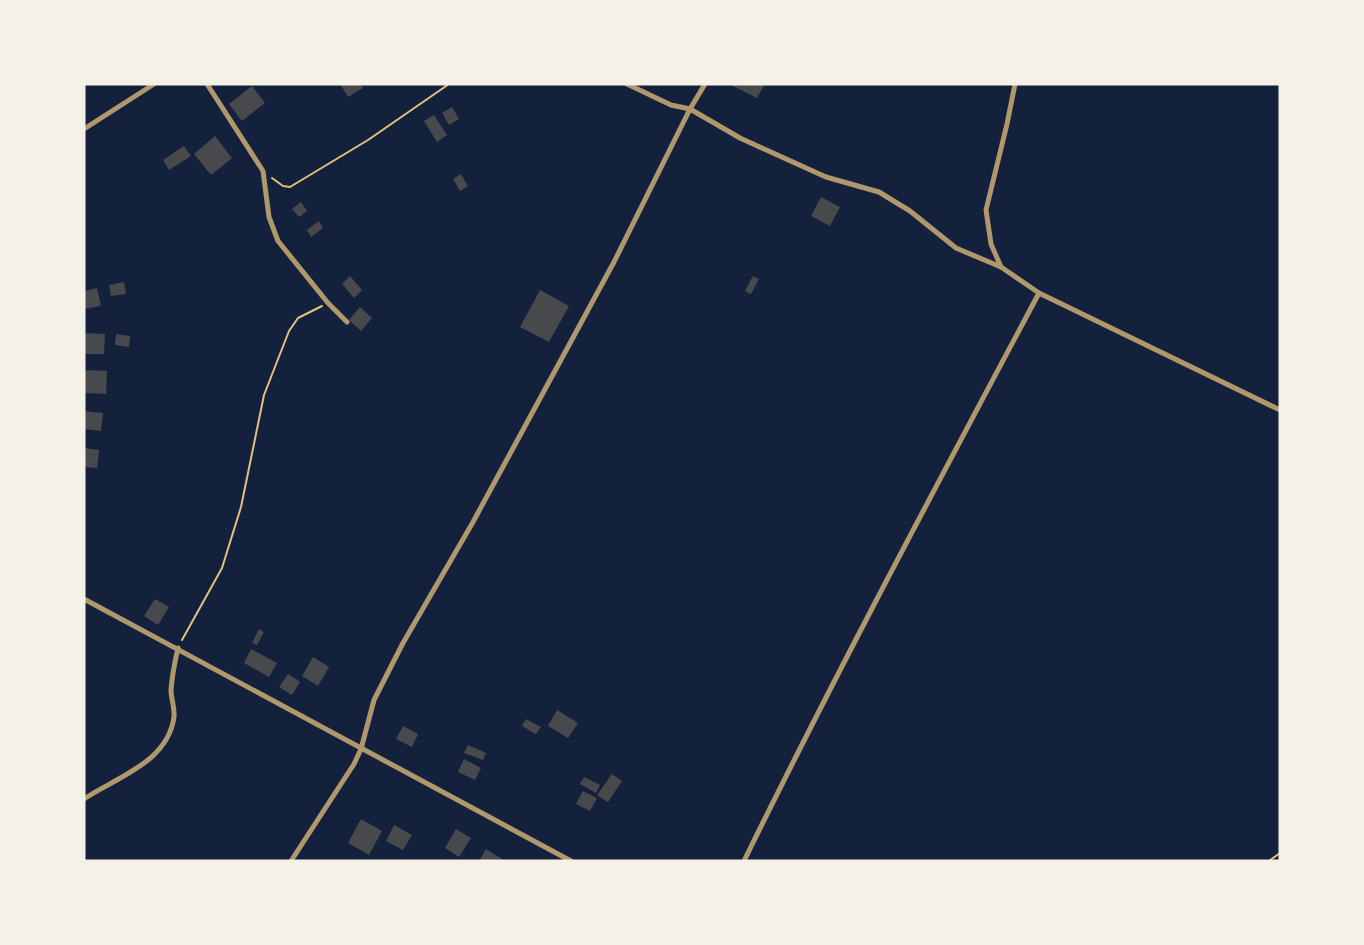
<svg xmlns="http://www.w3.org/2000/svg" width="1364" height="945" viewBox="0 0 1364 945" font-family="'Nunito Sans',sans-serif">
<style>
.building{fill:#48494c}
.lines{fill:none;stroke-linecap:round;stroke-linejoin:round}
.path{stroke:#e5c07b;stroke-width:2}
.minor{stroke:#b1986c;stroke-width:5}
</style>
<rect width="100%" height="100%" fill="#14213d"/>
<g class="building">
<polygon points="340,84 360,84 363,88 348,97"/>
<polygon points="729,84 765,84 757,98"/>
<polygon points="252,86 265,103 242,121 229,104"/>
<polygon points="452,107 459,119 449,125 442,113"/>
<polygon points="434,115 447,135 437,142 424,121"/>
<polygon points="215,136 232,158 211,175 194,154"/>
<polygon points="184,146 191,156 169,170 163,160"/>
<polygon points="461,174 468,186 460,191 453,179"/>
<polygon points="821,197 840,207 830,226 811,216"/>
<polygon points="301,202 307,211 299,217 292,209"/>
<polygon points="319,221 323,228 311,237 307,230"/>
<polygon points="350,276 362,290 354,298 342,284"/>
<polygon points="753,276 759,279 751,294 745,291"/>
<polygon points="124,282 126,294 111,296 109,285"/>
<polygon points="97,288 101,306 84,309 84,291"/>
<polygon points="540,290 569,306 549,342 520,327"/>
<polygon points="360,307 372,318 361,331 349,320"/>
<polygon points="84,333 105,334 104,354 84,354"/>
<polygon points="116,334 130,336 129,347 115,345"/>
<polygon points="84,370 107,371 106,394 84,393"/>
<polygon points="84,411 103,413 101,431 84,429"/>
<polygon points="84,448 99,450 97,468 84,467"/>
<polygon points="155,599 169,607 158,625 144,616"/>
<polygon points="259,629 264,632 257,645 252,643"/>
<polygon points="251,649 277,663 269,677 244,663"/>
<polygon points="313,657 329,667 318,686 302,676"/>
<polygon points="288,674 300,682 292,695 279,687"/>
<polygon points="557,710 578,723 568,738 548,726"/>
<polygon points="526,719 541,727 536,734 522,726"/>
<polygon points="403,726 418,734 412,747 396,739"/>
<polygon points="468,745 486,753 483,760 464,753"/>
<polygon points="464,759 481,768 475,780 458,772"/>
<polygon points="612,774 622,781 608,802 597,795"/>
<polygon points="584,777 600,785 596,793 580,784"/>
<polygon points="583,791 597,798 590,811 576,804"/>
<polygon points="361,819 382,831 369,855 348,843"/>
<polygon points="394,825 412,835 403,850 386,841"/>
<polygon points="456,829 471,838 459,857 445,848"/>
<polygon points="486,849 505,861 479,861"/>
</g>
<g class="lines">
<g class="path">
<polyline points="272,178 283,186 290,187 368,140 449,84"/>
<polyline points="182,640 222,568 241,507 264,395 289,331 298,318 322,306"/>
<polyline points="1269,861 1280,853"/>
</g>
<g class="minor">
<polyline points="207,84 263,171 269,217 278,241 328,303 347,322"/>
<polyline points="627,84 671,105 690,109 740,138 826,177 879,192 910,211 956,248 1001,267 1039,293"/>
<polyline points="84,129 154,84"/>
<polyline points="1001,267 991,244 986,210 1007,124 1015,84"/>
<polyline points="84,599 571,861"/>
<path d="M84 799C117 777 168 762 174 717 175 708 171 699 171 690 172 676 175 661 178 648"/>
<polyline points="291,861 354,764 361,749 374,700 403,643 473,522 614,262 690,109 705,84"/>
<path d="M744 861C838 669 939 481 1039 293L1280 410"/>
</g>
</g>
<rect width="1364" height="945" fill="none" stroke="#f6f1e7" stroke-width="171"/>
</svg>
